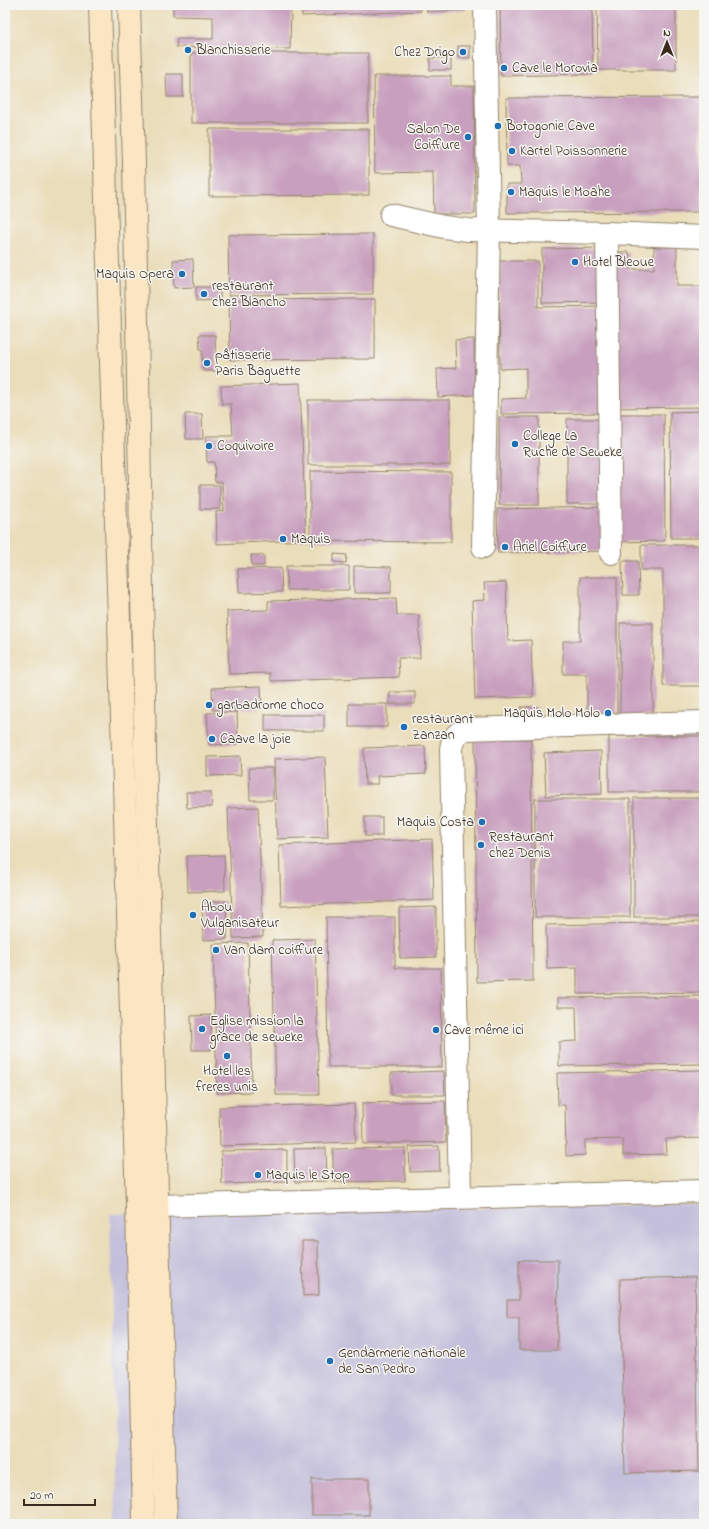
<svg xmlns="http://www.w3.org/2000/svg" width="709" height="1529" viewBox="0 0 709 1529" font-family="'Indie Flower',sans-serif">
<style>
.industrial{fill:#c4c0db}
.building{fill:#c89fbe}
.lines{fill:none;stroke-linecap:round;stroke-linejoin:round}
.minor-casing{stroke:#92846c;stroke-width:24}
.secondary-casing{stroke:#92846c;stroke-width:24}
.minor{stroke:#fff;stroke-width:22}
.secondary{stroke:#fbe6c4;stroke-width:22}
.poi-dot{fill:#1f6fb2;stroke:#f6f6f2;stroke-width:1.5}
.labels{text-anchor:middle;dominant-baseline:central;stroke-width:3;stroke-linejoin:round;paint-order:stroke}
.poi-label{font-size:14px;fill:#3b2a1e;stroke:#f6f6f2;text-anchor:start}
</style>
<rect width="100%" height="100%" fill="#f6f6f2"/>
<filter id="ink" filterUnits="userSpaceOnUse"><feTurbulence type="fractalNoise" baseFrequency=".025" numOctaves="2"/><feDisplacementMap in="SourceGraphic" scale="8" xChannelSelector="R" yChannelSelector="G"/><feConvolveMatrix kernelMatrix="1 2 1 2 8 2 1 2 1" color-interpolation-filters="sRGB"/></filter>
<filter id="wash" filterUnits="userSpaceOnUse"><feTurbulence type="fractalNoise" baseFrequency=".012" numOctaves="4" result="noise"/><feDisplacementMap in="SourceGraphic" scale="16" xChannelSelector="R" yChannelSelector="G"/><feGaussianBlur stdDeviation="0.9" result="paint"/><feColorMatrix in="noise" values="0 0 0 0 0 0 0 0 0 0 0 0 0 0 0 0 0 1.4 0 .05"/><feComposite in="paint" operator="in"/></filter>
<g filter="url(#wash)">
<rect width="100%" height="100%" fill="#eaddb9"/>
<polygon class="industrial" points="704,1204 704,1524 116,1524 110,1214"/>
<g id="blocks">
<g class="building">
<polygon points="173,5 291,5 290,49 176,47 177,39 213,39 213,17 173,16"/>
<polygon points="301,5 421,5 421,11 302,16"/>
<polygon points="426,5 466,5 466,10 427,12"/>
<polygon points="500,5 592,5 593,74 501,76"/>
<polygon points="597,5 676,5 676,70 598,70"/>
<rect x="458" y="46" width="12" height="12"/>
<rect x="191" y="53" width="177" height="70"/>
<rect x="430" y="58" width="21" height="12"/>
<polygon points="166,74 183,74 183,97 167,97"/>
<polygon points="374,76 451,76 451,86 474,86 475,214 434,214 433,172 375,173"/>
<polygon points="701,97 702,212 507,213 507,184 521,184 520,166 507,166 506,98"/>
<polygon points="209,129 369,129 369,195 209,196"/>
<polygon points="373,234 373,294 229,295 228,235"/>
<polygon points="654,247 677,247 677,286 704,286 704,407 611,408 610,252 629,252 629,269 654,269"/>
<polygon points="604,248 604,302 542,303 542,249"/>
<polygon points="193,259 194,287 174,288 173,260"/>
<polygon points="499,261 538,261 538,307 607,306 608,413 501,414 501,399 526,398 526,368 500,369"/>
<polygon points="196,287 220,287 220,300 196,301"/>
<polygon points="375,299 375,359 230,360 229,300"/>
<polygon points="199,335 215,335 216,371 203,371 202,349 200,349"/>
<polygon points="474,339 475,395 438,397 437,369 456,368 455,340"/>
<polygon points="300,383 306,540 217,544 216,512 224,511 222,482 215,482 214,462 207,462 206,436 233,436 231,404 222,404 221,386"/>
<rect x="308" y="400" width="142" height="65"/>
<polygon points="704,411 704,538 671,538 670,412"/>
<polygon points="185,414 202,414 203,439 186,439"/>
<polygon points="613,414 664,414 665,541 615,542"/>
<rect x="499" y="417" width="40" height="88"/>
<rect x="567" y="419" width="39" height="85"/>
<polygon points="310,471 451,472 451,542 310,541"/>
<rect x="200" y="485" width="20" height="24"/>
<polygon points="610,507 611,551 498,553 497,509"/>
<polygon points="641,545 704,545 704,686 663,686 663,570 641,570"/>
<polygon points="334,554 347,555 346,563 334,562"/>
<polygon points="251,555 264,555 264,566 252,566"/>
<polygon points="622,561 638,561 639,595 623,595"/>
<polygon points="286,566 349,566 349,590 287,590"/>
<polygon points="354,566 391,567 391,593 354,593"/>
<polygon points="281,568 282,592 239,593 238,569"/>
<polygon points="580,577 617,577 617,716 587,716 587,674 563,674 563,641 580,641"/>
<polygon points="506,582 508,641 531,640 533,697 475,699 472,601 485,600 484,583"/>
<polygon points="396,598 397,615 419,615 420,658 398,658 399,677 271,681 270,673 229,674 227,611 268,610 268,601"/>
<rect x="620" y="623" width="33" height="93"/>
<polygon points="261,686 262,708 213,710 212,688"/>
<polygon points="390,692 415,692 415,704 389,704"/>
<rect x="349" y="704" width="38" height="23"/>
<polygon points="521,707 537,707 537,714 522,714"/>
<polygon points="237,712 238,744 209,745 207,713"/>
<rect x="265" y="715" width="59" height="16"/>
<rect x="609" y="736" width="95" height="56"/>
<polygon points="475,739 531,739 533,981 477,982"/>
<polygon points="425,746 426,774 377,776 378,784 365,784 364,748"/>
<polygon points="601,751 602,794 546,796 544,753"/>
<polygon points="240,756 241,775 207,776 207,757"/>
<polygon points="325,757 328,837 277,839 274,759"/>
<polygon points="249,768 273,768 273,800 250,800"/>
<polygon points="186,792 211,792 212,807 187,808"/>
<rect x="634" y="798" width="70" height="119"/>
<rect x="535" y="799" width="95" height="118"/>
<polygon points="258,807 263,937 233,938 228,808"/>
<rect x="365" y="817" width="17" height="19"/>
<polygon points="432,839 434,900 281,906 279,845"/>
<polygon points="224,855 225,891 188,892 187,856"/>
<polygon points="226,901 227,939 203,940 202,902"/>
<polygon points="436,907 436,957 400,958 399,908"/>
<polygon points="326,917 395,917 395,968 441,968 442,1067 328,1067"/>
<polygon points="704,922 704,992 577,994 577,968 547,969 546,925"/>
<polygon points="315,939 319,1095 276,1095 272,940"/>
<polygon points="248,943 252,1092 217,1093 213,944"/>
<polygon points="704,996 704,1064 559,1066 559,1042 577,1041 576,1007 558,1007 558,998"/>
<polygon points="211,1015 211,1050 192,1050 191,1016"/>
<polygon points="704,1070 704,1138 666,1139 667,1154 623,1155 623,1139 585,1140 585,1155 566,1156 565,1105 558,1105 557,1073"/>
<polygon points="444,1071 445,1095 391,1095 391,1073"/>
<polygon points="445,1101 446,1142 363,1144 362,1103"/>
<polygon points="354,1104 356,1142 220,1146 219,1107"/>
<polygon points="439,1146 440,1171 410,1172 409,1147"/>
<polygon points="326,1148 327,1181 295,1182 294,1149"/>
<polygon points="405,1148 405,1181 333,1182 333,1149"/>
<polygon points="287,1150 287,1182 222,1184 221,1151"/>
<polygon points="302,1241 318,1241 319,1295 303,1296"/>
<polygon points="519,1260 558,1260 557,1350 519,1350 519,1317 507,1317 507,1300 519,1300"/>
<polygon points="695,1277 699,1471 625,1473 620,1279"/>
<rect x="312" y="1479" width="57" height="36"/>
<polygon points="436,1521 457,1523 457,1524 435,1524"/>
</g>
</g>
</g>
<g filter="url(#ink)">
<use href="#blocks" fill-opacity="0" stroke="#92846c" stroke-width="1"/>
<g class="lines">
<g class="minor-casing">
<g id="minor">
<polyline points="391,215 444,227 468,230 607,233 704,237"/>
<polyline points="607,233 611,553"/>
<polyline points="483,547 489,230 485,5"/>
<path d="M460 1197 451 749C452 740 456 733 465 729L704 722"/>
<polyline points="139,1205 158,1206 704,1191"/>
</g>
</g>
<g class="secondary-casing">
<g id="secondary">
<polyline points="100,5 137,1205 144,1524"/>
<polyline points="129,5 134,162 145,751 166,1524"/>
</g>
</g>
<use href="#minor" class="minor"/>
<use href="#secondary" class="secondary"/>
</g>
</g>
<g class="poi-dot">
<circle cx="188" cy="50" r="4"/>
<circle cx="463" cy="52" r="4"/>
<circle cx="504" cy="68" r="4"/>
<circle cx="498" cy="126" r="4"/>
<circle cx="468" cy="137" r="4"/>
<circle cx="512" cy="151" r="4"/>
<circle cx="511" cy="192" r="4"/>
<circle cx="575" cy="262" r="4"/>
<circle cx="182" cy="274" r="4"/>
<circle cx="204" cy="294" r="4"/>
<circle cx="207" cy="363" r="4"/>
<circle cx="515" cy="444" r="4"/>
<circle cx="209" cy="446" r="4"/>
<circle cx="283" cy="539" r="4"/>
<circle cx="505" cy="547" r="4"/>
<circle cx="209" cy="705" r="4"/>
<circle cx="608" cy="713" r="4"/>
<circle cx="404" cy="727" r="4"/>
<circle cx="212" cy="739" r="4"/>
<circle cx="482" cy="822" r="4"/>
<circle cx="481" cy="845" r="4"/>
<circle cx="193" cy="915" r="4"/>
<circle cx="216" cy="950" r="4"/>
<circle cx="202" cy="1029" r="4"/>
<circle cx="436" cy="1030" r="4"/>
<circle cx="227" cy="1056" r="4"/>
<circle cx="258" cy="1175" r="4"/>
<circle cx="330" cy="1361" r="4"/>
</g>
<g class="labels">
<g class="poi-label">
<text x="196" y="50">Blanchisserie</text>
<text x="455" y="52" text-anchor="end">Chez Drigo</text>
<text x="512" y="68">Cave le Morovia</text>
<text x="506" y="126">Botogonie Cave</text>
<text x="460" y="129" text-anchor="end">Salon De<tspan x="460" dy="16">Coiffure</tspan></text>
<text x="520" y="151">Kartel Poissonnerie</text>
<text x="519" y="192">Maquis le Moahe</text>
<text x="583" y="262">Hotel Bleoue</text>
<text x="174" y="274" text-anchor="end">Maquis Opera</text>
<text x="212" y="286">restaurant<tspan x="212" dy="16">chez Blancho</tspan></text>
<text x="215" y="355">pâtisserie<tspan x="215" dy="16">Paris Baguette</tspan></text>
<text x="523" y="436">College La<tspan x="523" dy="16">Ruche de Seweke</tspan></text>
<text x="217" y="446">Coquivoire</text>
<text x="291" y="539">Maquis</text>
<text x="513" y="547">Ariel Coiffure</text>
<text x="217" y="705">garbadrome choco</text>
<text x="600" y="713" text-anchor="end">Maquis Molo Molo</text>
<text x="412" y="719">restaurant<tspan x="412" dy="16">Zanzan</tspan></text>
<text x="220" y="739">Caave la joie</text>
<text x="474" y="822" text-anchor="end">Maquis Costa</text>
<text x="489" y="837">Restaurant<tspan x="489" dy="16">chez Denis</tspan></text>
<text x="201" y="907">Abou<tspan x="201" dy="16">Vulganisateur</tspan></text>
<text x="224" y="950">Van dam coiffure</text>
<text x="210" y="1021">Eglise mission la<tspan x="210" dy="16">grace de seweke</tspan></text>
<text x="444" y="1030">Cave même ici</text>
<text x="227" y="1071" text-anchor="middle">Hotel les<tspan x="227" dy="16">freres unis</tspan></text>
<text x="266" y="1175">Maquis le Stop</text>
<text x="338" y="1353">Gendarmerie nationale<tspan x="338" dy="16">de San Pedro</tspan></text>
</g>
</g>
<rect width="709" height="1529" fill="none" stroke="#f6f6f2" stroke-width="20"/>
<g transform="translate(667 42)" stroke="#f6f6f2" stroke-width="3" paint-order="stroke">
<path d="M0-3L7 15L0 10L-7 15Z" fill="#3b2a1e"/>
<text y="-6" font-size="11" font-weight="bold" text-anchor="middle" fill="#3b2a1e">N</text>
</g>
<path d="M24 1499v6h71v-6" fill="none" stroke="#3b2a1e" stroke-width="2"/>
<text x="30" y="1499" font-size="12" fill="#3b2a1e" stroke="#f6f6f2" stroke-width="3" paint-order="stroke">20 m</text>
</svg>
